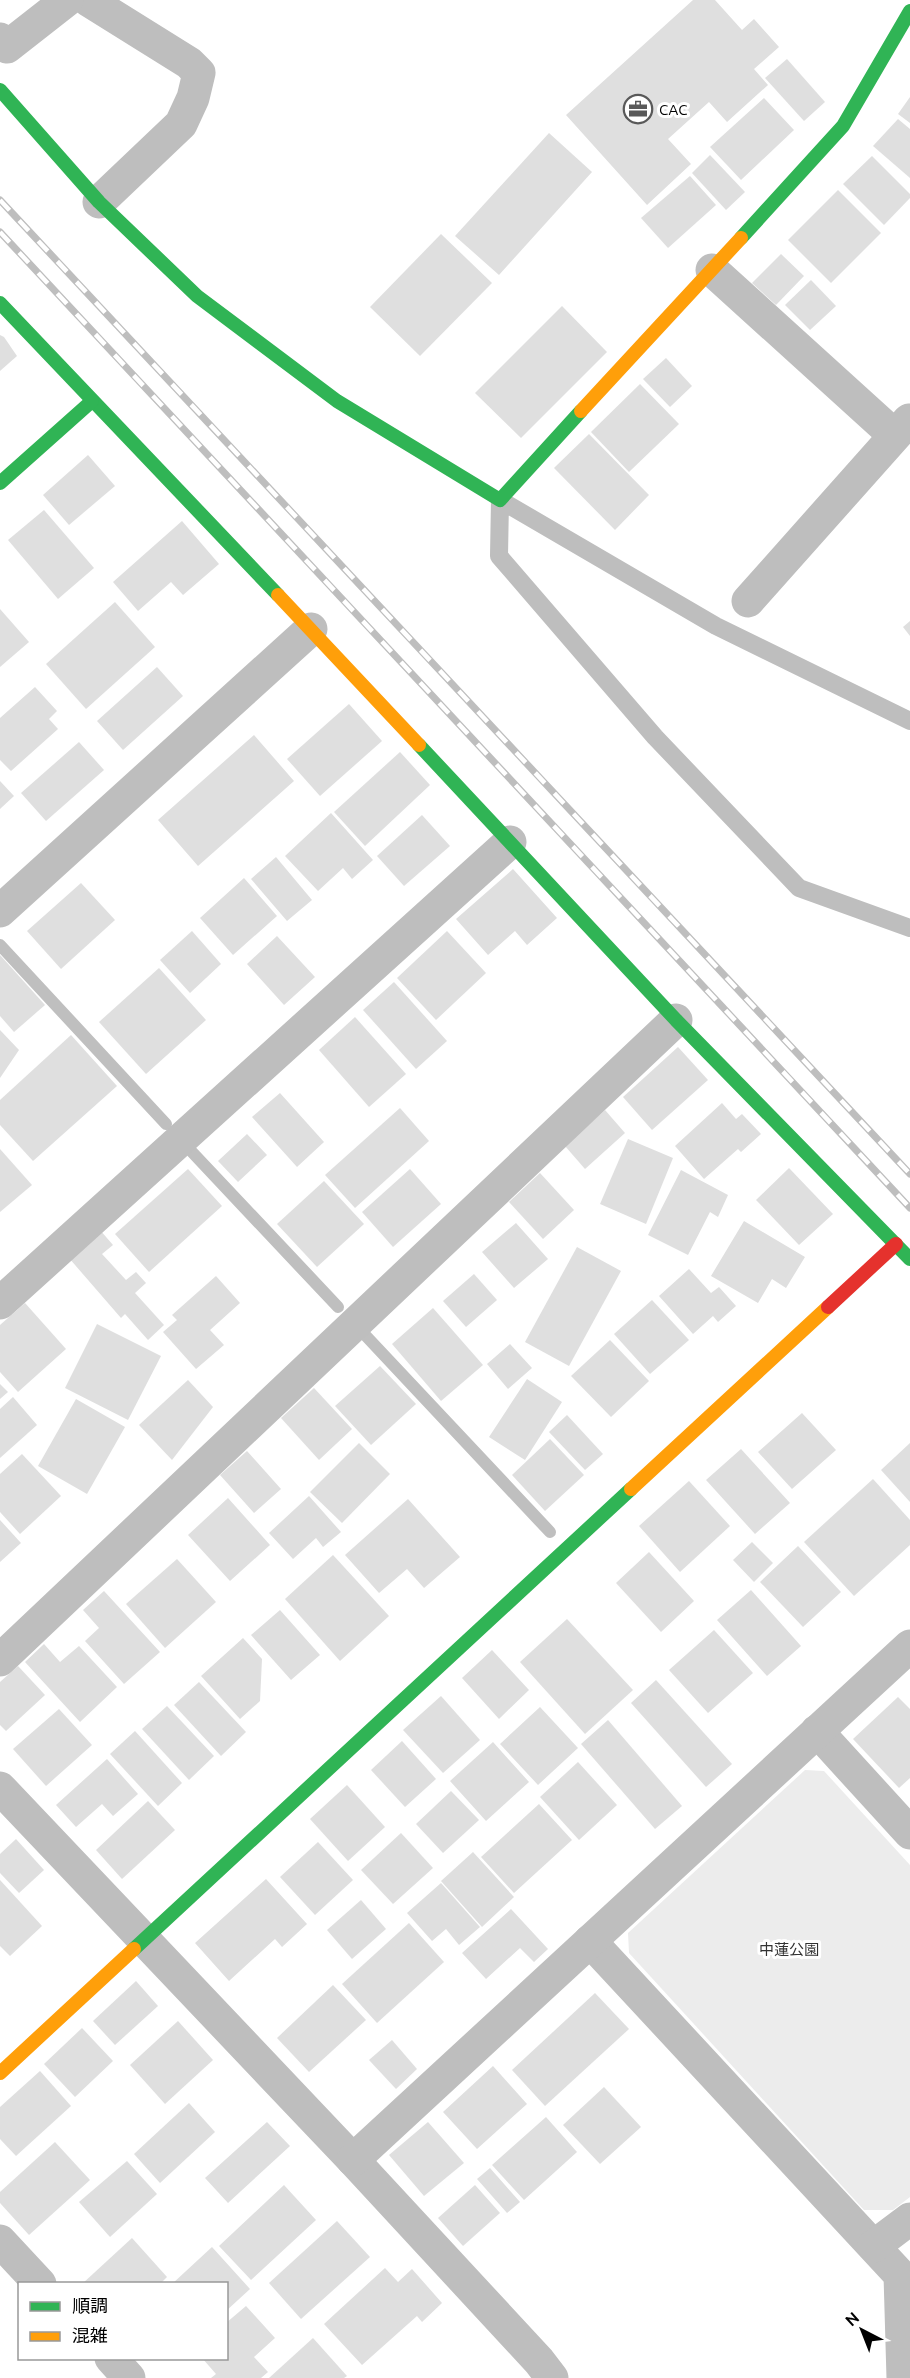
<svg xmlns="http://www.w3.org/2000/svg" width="910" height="2378" viewBox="0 0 910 2378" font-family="Ubuntu,'Noto Sans JP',sans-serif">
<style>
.green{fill:#ececec}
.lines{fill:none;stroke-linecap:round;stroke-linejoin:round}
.stream{stroke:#bfbfbf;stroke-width:12}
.building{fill:#dfdfdf}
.lane{stroke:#bebebe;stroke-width:18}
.street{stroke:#bebebe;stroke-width:33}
.fast{stroke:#30b455;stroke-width:14}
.slow{stroke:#ff9f0a;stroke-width:14}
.jam{stroke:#e5322d;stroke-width:14}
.rail-casing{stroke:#bebebe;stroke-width:7}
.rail{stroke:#fff;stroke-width:4.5;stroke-dasharray:14;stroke-linecap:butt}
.labels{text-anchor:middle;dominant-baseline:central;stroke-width:6;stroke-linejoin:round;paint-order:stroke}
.poi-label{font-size:15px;fill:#000;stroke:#fff;text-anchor:start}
.park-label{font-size:15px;fill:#333;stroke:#fff}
</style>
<rect width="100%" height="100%" fill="#fff"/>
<polygon class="green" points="805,1770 824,1771 910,1865 910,2197 893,2210 864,2210 629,1953 628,1933"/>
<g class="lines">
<g class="stream">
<polyline points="0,945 166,1124"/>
<polyline points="192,1152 338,1307"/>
<polyline points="366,1336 550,1532"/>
</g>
</g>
<g class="building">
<polygon points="693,0 715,0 742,30 754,19 779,47 754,69 768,85 727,122 709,102 668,139 691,164 647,205 566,115"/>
<polygon points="787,59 825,102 804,121 765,78"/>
<polygon points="910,97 910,123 898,114"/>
<polygon points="764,98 794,130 741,180 710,147"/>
<polygon points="898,119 910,129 910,178 873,146"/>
<polygon points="549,133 592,172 499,275 455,236"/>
<polygon points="710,155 745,192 726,210 692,173"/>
<polygon points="872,156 910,194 910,198 884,225 843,184"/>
<polygon points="690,176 716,205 668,248 641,218"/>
<polygon points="838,190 881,233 831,283 788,240"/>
<polygon points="441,234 492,283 420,356 370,307"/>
<polygon points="781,254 804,276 776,305 752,283"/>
<polygon points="811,280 836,306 810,330 785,305"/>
<polygon points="562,306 607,352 521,438 475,393"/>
<polygon points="0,335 4,337 17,356 0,371"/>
<polygon points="666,358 692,386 670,407 643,379"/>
<polygon points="640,384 679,424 629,472 591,432"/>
<polygon points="589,434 649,495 615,530 554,468"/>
<polygon points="88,455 115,486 69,525 43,495"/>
<polygon points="44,510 94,568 58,599 8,540"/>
<polygon points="182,521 219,564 183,595 171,582 138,611 113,582"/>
<polygon points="115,602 155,647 86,709 46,664"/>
<polygon points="0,609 29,642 0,667"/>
<polygon points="910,621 910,636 903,627"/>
<polygon points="157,667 183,696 123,750 97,721"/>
<polygon points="35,687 57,711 49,719 58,729 11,771 0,760 0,718"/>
<polygon points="349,704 382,741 320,796 287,759"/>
<polygon points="254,735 294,781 198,866 158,820"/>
<polygon points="79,742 104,770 46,821 21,793"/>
<polygon points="400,752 430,785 365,846 334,812"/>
<polygon points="0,781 14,796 0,809"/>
<polygon points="331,813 373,860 352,879 343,868 318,891 285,856"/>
<polygon points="422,815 450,846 404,886 377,856"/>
<polygon points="276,857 312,900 287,921 251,879"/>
<polygon points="513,869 557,918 527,945 515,931 488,955 456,919"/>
<polygon points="244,878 277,916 233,955 200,918"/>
<polygon points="81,883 115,920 61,969 27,931"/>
<polygon points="192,931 221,964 190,993 160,960"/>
<polygon points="447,931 486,973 436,1020 397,978"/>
<polygon points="277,936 315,977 284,1005 247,964"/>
<polygon points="0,955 45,1005 14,1032 0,1016"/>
<polygon points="159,968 206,1020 146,1074 99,1022"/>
<polygon points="394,982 447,1041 416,1069 363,1010"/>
<polygon points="355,1017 406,1074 369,1107 319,1050"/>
<polygon points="0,1030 19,1050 0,1078"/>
<polygon points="71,1035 117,1086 33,1161 0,1125 0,1100"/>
<polygon points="678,1047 708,1080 652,1130 623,1097"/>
<polygon points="280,1093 324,1142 297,1167 252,1117"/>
<polygon points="722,1103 736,1119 742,1114 761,1134 741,1152 738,1149 704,1179 675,1146"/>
<polygon points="400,1108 429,1141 355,1208 325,1175"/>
<polygon points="605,1110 625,1133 585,1169 565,1146"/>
<polygon points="247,1134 267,1155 238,1182 218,1161"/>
<polygon points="628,1139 673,1158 646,1224 600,1204"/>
<polygon points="0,1149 32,1185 0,1212"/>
<polygon points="789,1168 833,1214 799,1245 756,1200"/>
<polygon points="188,1169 222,1206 149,1272 115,1234"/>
<polygon points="410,1169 441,1204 393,1247 362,1212"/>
<polygon points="681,1170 728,1195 718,1217 710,1212 688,1255 648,1235"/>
<polygon points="540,1173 574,1210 543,1239 509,1202"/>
<polygon points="324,1181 364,1224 317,1267 277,1224"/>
<polygon points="744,1221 805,1257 786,1288 772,1279 758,1303 711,1276"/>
<polygon points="516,1223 548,1259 514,1288 482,1252"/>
<polygon points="100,1230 113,1245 102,1254 126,1280 136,1272 146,1283 135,1293 164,1325 148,1340 125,1314 121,1318 69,1258"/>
<polygon points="577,1247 621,1271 569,1366 525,1342"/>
<polygon points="689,1269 711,1293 719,1287 736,1306 718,1322 713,1316 693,1334 659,1296"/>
<polygon points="474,1274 497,1300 466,1327 443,1301"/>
<polygon points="216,1276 240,1303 210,1330 224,1345 196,1369 163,1332 177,1320 172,1315"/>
<polygon points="652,1300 689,1340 650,1374 614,1334"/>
<polygon points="25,1303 66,1349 18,1392 0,1372 0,1325"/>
<polygon points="433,1308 483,1365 441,1401 392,1344"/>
<polygon points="97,1324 161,1356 128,1420 65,1388"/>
<polygon points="610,1340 649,1381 611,1417 571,1376"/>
<polygon points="510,1344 532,1368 508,1389 487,1364"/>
<polygon points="380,1366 416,1404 371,1445 335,1406"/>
<polygon points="527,1379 562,1402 525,1460 489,1437"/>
<polygon points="188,1380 213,1407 172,1460 139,1425"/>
<polygon points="0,1384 8,1392 0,1399"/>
<polygon points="314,1388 352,1429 319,1460 281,1418"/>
<polygon points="13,1397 37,1425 0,1458 0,1409"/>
<polygon points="76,1399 125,1427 87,1494 38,1466"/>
<polygon points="802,1413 836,1450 792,1489 758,1452"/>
<polygon points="567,1415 603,1454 585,1470 549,1432"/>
<polygon points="550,1439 584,1475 545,1511 512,1475"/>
<polygon points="359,1443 390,1474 342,1523 310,1492"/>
<polygon points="910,1443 910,1502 881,1470"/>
<polygon points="741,1449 790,1503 755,1534 706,1480"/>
<polygon points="247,1451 281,1489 254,1513 220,1475"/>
<polygon points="22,1454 61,1496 20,1534 0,1512 0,1474"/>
<polygon points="873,1479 910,1520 910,1545 854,1596 804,1542"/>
<polygon points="689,1481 730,1526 680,1572 639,1526"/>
<polygon points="309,1496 341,1532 323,1547 316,1538 293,1559 269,1533"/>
<polygon points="228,1498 270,1545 230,1581 188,1535"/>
<polygon points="408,1499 460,1557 424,1588 407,1569 379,1593 345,1555"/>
<polygon points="0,1520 21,1543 0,1562"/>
<polygon points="752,1542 773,1563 754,1582 733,1560"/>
<polygon points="798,1546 841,1592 803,1627 760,1582"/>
<polygon points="649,1552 694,1601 661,1632 616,1583"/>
<polygon points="333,1555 389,1616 340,1661 285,1599"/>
<polygon points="177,1559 216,1602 165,1648 126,1604"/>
<polygon points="751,1590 801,1646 767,1676 717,1620"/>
<polygon points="104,1591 160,1652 124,1684 85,1641 99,1628 83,1610"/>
<polygon points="280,1610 320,1655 291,1680 251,1635"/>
<polygon points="567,1619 633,1690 585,1734 520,1662"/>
<polygon points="714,1630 753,1673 708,1713 669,1670"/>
<polygon points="243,1638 262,1659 260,1701 240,1719 201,1676"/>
<polygon points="44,1644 60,1662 79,1646 117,1687 80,1722 25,1662"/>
<polygon points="492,1650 529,1690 499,1719 462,1678"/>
<polygon points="18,1666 45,1695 6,1731 0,1725 0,1682"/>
<polygon points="656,1680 732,1764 706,1787 631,1703"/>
<polygon points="199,1682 246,1732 221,1756 174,1705"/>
<polygon points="441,1696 480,1740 443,1773 403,1730"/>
<polygon points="898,1697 910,1709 910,1778 899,1788 853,1739"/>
<polygon points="167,1706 214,1756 189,1780 142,1729"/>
<polygon points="540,1707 578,1748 538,1785 500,1744"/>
<polygon points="59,1709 92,1745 46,1786 13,1749"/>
<polygon points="608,1720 682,1806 655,1829 581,1744"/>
<polygon points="135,1731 182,1783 158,1806 110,1754"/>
<polygon points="402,1741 436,1779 405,1807 371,1770"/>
<polygon points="493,1742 529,1782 486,1821 450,1781"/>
<polygon points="107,1759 138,1794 113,1816 102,1804 76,1827 56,1805"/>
<polygon points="578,1762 617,1805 579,1840 540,1797"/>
<polygon points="347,1785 385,1827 348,1861 310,1819"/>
<polygon points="451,1791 479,1820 443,1853 416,1824"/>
<polygon points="148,1801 175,1830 122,1879 96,1850"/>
<polygon points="539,1804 572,1840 514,1893 481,1857"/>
<polygon points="401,1833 433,1868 393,1904 361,1870"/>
<polygon points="16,1839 44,1870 19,1893 0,1873 0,1854"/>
<polygon points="318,1842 353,1880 315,1915 280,1877"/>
<polygon points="473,1852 514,1897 482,1927 441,1881"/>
<polygon points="266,1879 307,1924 282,1947 275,1939 229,1981 195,1943"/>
<polygon points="0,1880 42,1926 10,1956 0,1946"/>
<polygon points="441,1883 480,1927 459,1945 446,1929 432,1941 407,1913"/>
<polygon points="361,1900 386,1929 352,1959 327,1930"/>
<polygon points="511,1909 548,1949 534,1962 520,1948 486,1979 462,1953"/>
<polygon points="409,1923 444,1962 377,2023 342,1984"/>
<polygon points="136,1981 158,2006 115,2045 93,2021"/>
<polygon points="333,1985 366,2020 309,2072 277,2038"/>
<polygon points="595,1993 629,2029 545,2106 512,2070"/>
<polygon points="178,2021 213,2060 165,2104 130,2065"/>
<polygon points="82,2028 113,2061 75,2097 44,2064"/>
<polygon points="392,2040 417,2069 396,2089 369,2060"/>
<polygon points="493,2066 527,2104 477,2149 443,2112"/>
<polygon points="40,2071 71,2106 16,2156 0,2139 0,2107"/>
<polygon points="604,2087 641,2127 600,2164 563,2125"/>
<polygon points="189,2103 215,2132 160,2183 134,2154"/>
<polygon points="546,2117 577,2152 524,2200 492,2165"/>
<polygon points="267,2122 290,2146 228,2203 205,2178"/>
<polygon points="428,2122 464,2163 424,2196 389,2155"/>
<polygon points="55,2142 90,2180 29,2235 0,2203 0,2192"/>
<polygon points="127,2161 157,2194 110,2237 79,2202"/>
<polygon points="490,2168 520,2202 507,2213 477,2179"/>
<polygon points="284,2185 316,2220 251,2280 219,2246"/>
<polygon points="475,2185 500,2213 463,2246 438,2218"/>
<polygon points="337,2221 370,2257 301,2319 269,2283"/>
<polygon points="132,2238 167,2277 160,2284 82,2284"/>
<polygon points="212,2247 250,2289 226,2311 226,2284 172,2284"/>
<polygon points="385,2268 398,2282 412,2269 442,2303 422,2322 417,2316 362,2365 324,2324"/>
<polygon points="246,2306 275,2338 254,2357 268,2372 261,2378 211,2378 216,2374 202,2358 226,2358 226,2323"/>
<polygon points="313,2338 347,2376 344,2378 269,2378"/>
</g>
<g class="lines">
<polyline class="lane" points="910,721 716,626 500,500 499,556 655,737 799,888 910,928"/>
<g class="street">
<polyline points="88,0 189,63 199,73 193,98 181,124 99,202"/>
<polyline points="0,39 7,47 67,0"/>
<polyline points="712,270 894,435"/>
<polyline points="748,601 909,420"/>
<polyline points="0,911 311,629"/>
<polyline points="0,1303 510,842"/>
<polyline points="0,1660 676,1020"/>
<polyline points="817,1731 910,1833"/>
<polyline points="0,1788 353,2160 539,2361 552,2378"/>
<polyline points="590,1941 900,2275 903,2378"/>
<polyline points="353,2160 910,1646"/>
<polyline points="0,2241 40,2284"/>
<polyline points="874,2246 910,2219"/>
<polyline points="111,2358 129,2378"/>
</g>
<g class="fast">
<polyline points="0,90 99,202 197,296 337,401 500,500 581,411"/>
<polyline points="741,238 843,126 910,11"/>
<polyline points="0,303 278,595"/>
<polyline points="0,483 92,401"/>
<polyline points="419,745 676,1020 910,1259"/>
<polyline points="134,1949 631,1489"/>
</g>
<g class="slow">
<polyline points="581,411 741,238"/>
<polyline points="278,595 419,745"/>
<polyline points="631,1489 828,1307"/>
<polyline points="0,2073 134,1949"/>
</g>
<polyline class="jam" points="828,1307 896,1244"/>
<g class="rail-casing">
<g id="rail">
<polyline points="0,200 910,1174"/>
<polyline points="0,232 910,1208"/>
</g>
</g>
<use href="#rail" class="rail"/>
</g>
<defs>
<g id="office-ring" transform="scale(1.5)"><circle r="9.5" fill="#fff" stroke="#595959" stroke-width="1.5"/><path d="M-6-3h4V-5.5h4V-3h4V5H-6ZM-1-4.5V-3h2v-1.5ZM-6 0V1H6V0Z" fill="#595959"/></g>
</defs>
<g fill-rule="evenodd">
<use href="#office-ring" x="638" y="109"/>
</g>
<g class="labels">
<g class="poi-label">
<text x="659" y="109">CAC</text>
</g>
<g class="park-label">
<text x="789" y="1949">中蓮公園</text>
</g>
</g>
<rect x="18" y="2282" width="210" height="78" fill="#ffffff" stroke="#999999" stroke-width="1.5"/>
<rect x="30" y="2302" width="30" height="9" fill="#30b455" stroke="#999999" stroke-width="1.5"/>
<text x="72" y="2312" font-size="18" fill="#000000">順調</text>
<rect x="30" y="2332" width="30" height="9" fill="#ff9f0a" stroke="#999999" stroke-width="1.5"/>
<text x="72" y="2342" font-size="18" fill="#000000">混雑</text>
<g transform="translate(862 2330) rotate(318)" stroke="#ffffff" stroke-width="4.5" paint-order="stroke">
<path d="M0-4.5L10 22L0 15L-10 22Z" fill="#000000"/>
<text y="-9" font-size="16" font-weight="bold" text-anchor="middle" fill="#000000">N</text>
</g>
</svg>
